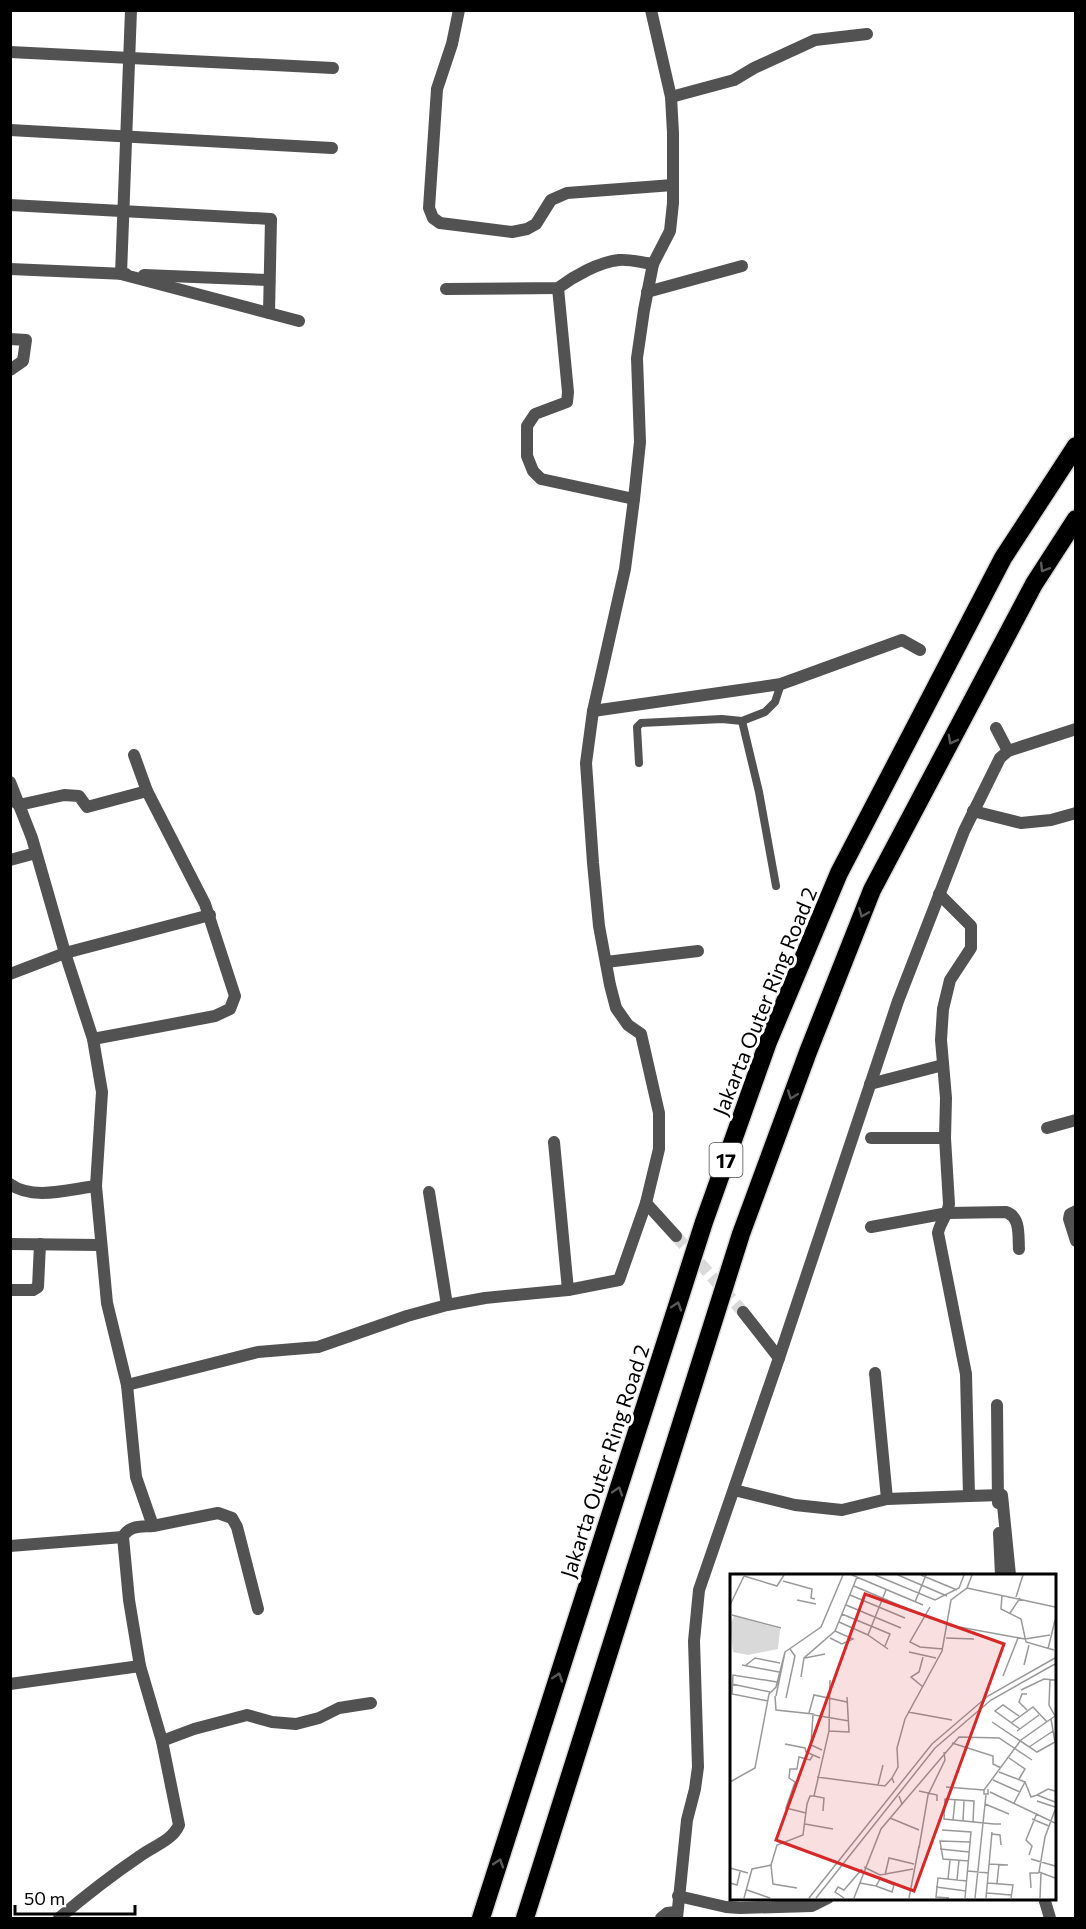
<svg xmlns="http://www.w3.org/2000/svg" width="1086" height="1929" viewBox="0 0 1086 1929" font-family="Commissioner,sans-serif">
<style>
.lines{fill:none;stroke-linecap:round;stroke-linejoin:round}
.minor-tunnel{stroke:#d9d9d9;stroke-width:12;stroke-dasharray:12 6;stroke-linecap:butt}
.motorway-casing{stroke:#dbdbdb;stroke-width:21}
.service{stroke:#525252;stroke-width:8}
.minor{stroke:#525252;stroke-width:12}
.motorway{stroke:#000;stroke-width:18}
.oneway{stroke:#595959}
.labels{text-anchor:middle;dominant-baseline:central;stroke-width:6;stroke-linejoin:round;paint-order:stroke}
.shield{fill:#fff;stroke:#4c4c4c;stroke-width:1.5}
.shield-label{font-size:20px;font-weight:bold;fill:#000}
.street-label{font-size:21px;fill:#000;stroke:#fff}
.inset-road{fill:none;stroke:#999;stroke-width:1.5}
.view{fill:#d62828;fill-opacity:0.15;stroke:#d62828;stroke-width:3}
.inset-edge{fill:none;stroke:#000;stroke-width:3}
</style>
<rect width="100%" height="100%" fill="#fff"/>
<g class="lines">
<polyline class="minor-tunnel" points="676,1236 743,1312"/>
<g class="motorway-casing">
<g id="motorway">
<polyline points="481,1918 704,1222 768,1042 839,873 1003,558 1076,446"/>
<polyline points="525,1918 741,1234 808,1052 872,890 1034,584 1076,519"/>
</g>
</g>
<g class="service">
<polyline points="742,721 759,792 776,886"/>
<polyline points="639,763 637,727 641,723 722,719 742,721 765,712 775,702 781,684"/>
</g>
<g class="minor">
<polyline points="131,10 121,274 299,321"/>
<polyline points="459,10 452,44 437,89 429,208 433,218 440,223 512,232 527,229 536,224 551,200 567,193 673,185"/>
<polyline points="651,10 671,97 673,133 673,203 670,231 653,264 644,310 637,358 640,442 634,499 625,569 593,711 586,763 593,863 599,926 610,985 616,1008 628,1025 641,1034 659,1113 659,1149 646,1203 676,1236"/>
<polyline points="10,52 333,68"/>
<polyline points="671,97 734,80 754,68 815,40 867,34"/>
<polyline points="10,130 332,148"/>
<polyline points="10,205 271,219 269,313"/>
<polyline points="10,269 126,274"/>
<polyline points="144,275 269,280"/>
<polyline points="558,288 568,392 567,402 535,414 527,426 527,456 533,471 541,479 634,499"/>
<path d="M446 289 558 288C574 276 599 262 619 260 630 259 643 263 653 264"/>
<polyline points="647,292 742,266"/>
<polyline points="10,339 26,340 23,361 10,370"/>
<polyline points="593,711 781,684 902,640 920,650"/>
<polyline points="996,728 1008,751"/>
<path d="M10 782 32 838 65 953 93 1039 102 1092 96 1186 107 1303 127 1385 136 1477 153 1526C141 1527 129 1525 123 1537L129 1600 140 1666 162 1741 179 1825C172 1841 153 1846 140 1856 112 1875 85 1896 59 1918"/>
<polyline points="14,801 19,805 64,795 79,796 87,807 147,791"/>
<polyline points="973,811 1021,823 1051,820 1076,813"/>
<polyline points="10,860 36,853"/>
<path d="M939 894 971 926V948L950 980 943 1009 941 1040 946 1098 945 1138 949 1204C948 1215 940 1222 938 1233L966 1374 969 1496 1002 1495 1010 1575"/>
<polyline points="606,962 698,951"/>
<polyline points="10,974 65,953 210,915"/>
<polyline points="93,1039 215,1016 230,1009 235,996 205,904 147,791 134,755"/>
<polyline points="870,1084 943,1065"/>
<polyline points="1047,1128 1076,1120"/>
<polyline points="871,1138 945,1138"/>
<polyline points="554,1142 568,1290"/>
<path d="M10 1184C33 1201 70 1189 96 1186"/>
<polyline points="429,1192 447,1305"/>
<polyline points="1076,1211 1070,1214 1069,1219 1076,1241"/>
<path d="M871 1227 948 1213 1006 1212C1021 1217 1018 1236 1019 1249"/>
<polyline points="10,1244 100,1245"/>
<polyline points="10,1290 33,1290 38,1287 40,1244"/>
<polyline points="779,1358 898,1001 964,831 1000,758 1008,751 1076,729"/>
<polyline points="875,1373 887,1499"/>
<polyline points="127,1385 258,1352 318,1347 407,1316 447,1305 485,1298 568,1290 619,1280 646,1203"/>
<polyline points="997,1405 998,1503"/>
<polyline points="734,1490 795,1505 842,1510 887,1499 969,1496"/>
<polyline points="153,1526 218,1513 232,1518 237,1527 258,1609"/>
<polyline points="999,1533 1001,1575"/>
<polyline points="10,1546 123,1537"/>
<polyline points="10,1684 140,1666"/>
<polyline points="162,1741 194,1729 247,1715 272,1722 296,1724 319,1718 339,1708 371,1703"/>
<polyline points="678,1896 726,1907 740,1908 812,1906 828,1898"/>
<polyline points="1044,1898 1050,1918"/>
<polyline points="661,1918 667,1913 676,1912"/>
<polyline points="677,1918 687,1820 695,1789 698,1767 694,1641 699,1590 779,1358 743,1312"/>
</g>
<use href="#motorway" class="motorway"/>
</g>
<defs><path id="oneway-chevron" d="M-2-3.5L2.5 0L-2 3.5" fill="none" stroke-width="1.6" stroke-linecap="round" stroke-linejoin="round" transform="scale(1.5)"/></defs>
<g class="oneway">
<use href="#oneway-chevron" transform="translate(1044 568) rotate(122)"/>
<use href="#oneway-chevron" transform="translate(952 740) rotate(118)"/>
<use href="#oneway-chevron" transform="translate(863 913) rotate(112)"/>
<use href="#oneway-chevron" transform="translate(792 1095) rotate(110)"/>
<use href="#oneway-chevron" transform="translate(677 1306) rotate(-72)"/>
<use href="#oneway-chevron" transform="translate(618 1491) rotate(-72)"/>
<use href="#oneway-chevron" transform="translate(558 1677) rotate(-72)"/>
<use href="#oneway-chevron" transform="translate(499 1863) rotate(-72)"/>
</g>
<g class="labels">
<rect class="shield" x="709.5" y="1143" width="33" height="34" rx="4.5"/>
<g class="shield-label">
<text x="726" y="1160">17</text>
</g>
<g class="street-label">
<text transform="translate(764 1001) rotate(-68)">Jakarta Outer Ring Road 2</text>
<text transform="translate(604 1461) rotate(-72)">Jakarta Outer Ring Road 2</text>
</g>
</g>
<g transform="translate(730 1574)">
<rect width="326" height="326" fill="#fff"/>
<path d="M4 42 50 55 48 75 18 81 3 78 0 51Z" fill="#d9d9d9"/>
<path class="inset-road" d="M122 1 193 31M145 1 205 26 229 14 234 1M168 1 217 22M191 1 227 16M14 2 47 12 54 1M53 7 82 15 81 24 85 25M124 12 178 35M237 14 325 33M156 16 138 61 158 75M120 21 175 44M272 21 271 35 291 45 296 68 324 76M286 23 293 1M67 26 86 30M185 28 196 1M0 31 14 2M116 31 171 54M200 33 180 68 190 73 213 75M280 39 290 24M112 40 160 60 155 72M2 41 51 54M109 48 138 61M218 51 295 65 320 61M100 64 112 70 123 65 105 57M216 64 244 65M318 75 325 46M55 78 91 53 113 1M179 78 206 84M75 84 95 80M12 91 49 98M294 91 299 71M15 92 25 84 50 89M273 102 288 64M71 103 74 84 105 57 127 3M320 105 319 131 325 142M2 110 40 118M193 113 181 103 189 98 193 83M291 116 314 105 325 106M297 120H292L289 128 297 136M45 122 46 136 83 140 81 171 92 176M56 124 65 82 60 75M38 127 2 120 3 101 47 108M178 138 222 146M79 139 84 121 117 128M84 141 119 147M289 142 273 131 265 137 290 155M262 148 307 178 325 168 321 145M281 149 303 133 317 148M99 157 119 158 117 123M287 157 309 141M222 169 263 182V190L271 194M55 170 75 174 76 178 90 184M299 173 323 157M279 184 295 195 289 205M269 198 295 208 284 229M87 203 155 212 162 204M263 206 290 218M0 208 25 194 39 120 46 113 55 78 46 122M295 208 301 223 307 221 325 228M164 209 162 204 168 193 167 174 175 145 212 77 221 26 237 14 242 1M148 211 153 191M216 213 254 216M258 215V220H254V216L291 166 325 142M189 217 207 221V227M260 218 325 249M307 221 318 215 325 217M84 222 94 224 93 237M307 227 325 233M172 230 229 163 269 164 302 186M255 230 279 240M325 236 315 263 309 298 325 304M76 239 56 234 65 208 59 204 60 195H67L69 183 80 186 83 181M160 244 189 256M302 245 319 252M223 246 225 226M233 247 234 227M243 248 244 227 215 225 214 245 264 250H271M75 250 103 255M212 256 241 258 235 324M262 260 270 261 271 271M189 274 198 221 215 186 214 178M210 275 239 278M299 281 302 272 296 266 307 239M301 285 325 292M239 287 213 285 210 267 240 268M259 290 278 291M41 291 43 310 67 314M134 293 150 301 183 295M0 294 18 299M238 297 259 299M155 301 159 284 184 290M218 305 220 286M227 306 229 286M0 309 7 311 10 298M130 309 146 312 150 305 164 311 162 318 146 312M258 309 283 311 281 324M267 309 269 290M206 313 236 317M301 314 300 299H309M17 316 40 324M257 319 281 321M14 324 22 295 41 291 47 271 73 261 77 230 80 222H84L99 157 100 106M79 324 202 170 258 122 325 84M86 324 205 174 261 126 325 90M114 324 105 318 108 313 114 316 132 295M124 324 151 255 172 230 169 222M179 324 189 272M219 324 206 323 208 304 237 307M245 324 256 221M256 324 262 258M310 324 311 299"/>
<path class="view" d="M135 20 274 70 184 317 46 266Z"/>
<rect width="326" height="326" class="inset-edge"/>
</g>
<rect width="1086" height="1929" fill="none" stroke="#000000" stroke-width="24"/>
<path d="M15 1905v9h120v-9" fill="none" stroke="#000000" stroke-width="3"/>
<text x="24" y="1905" font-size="18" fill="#000000" stroke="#ffffff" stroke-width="4.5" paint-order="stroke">50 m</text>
</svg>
